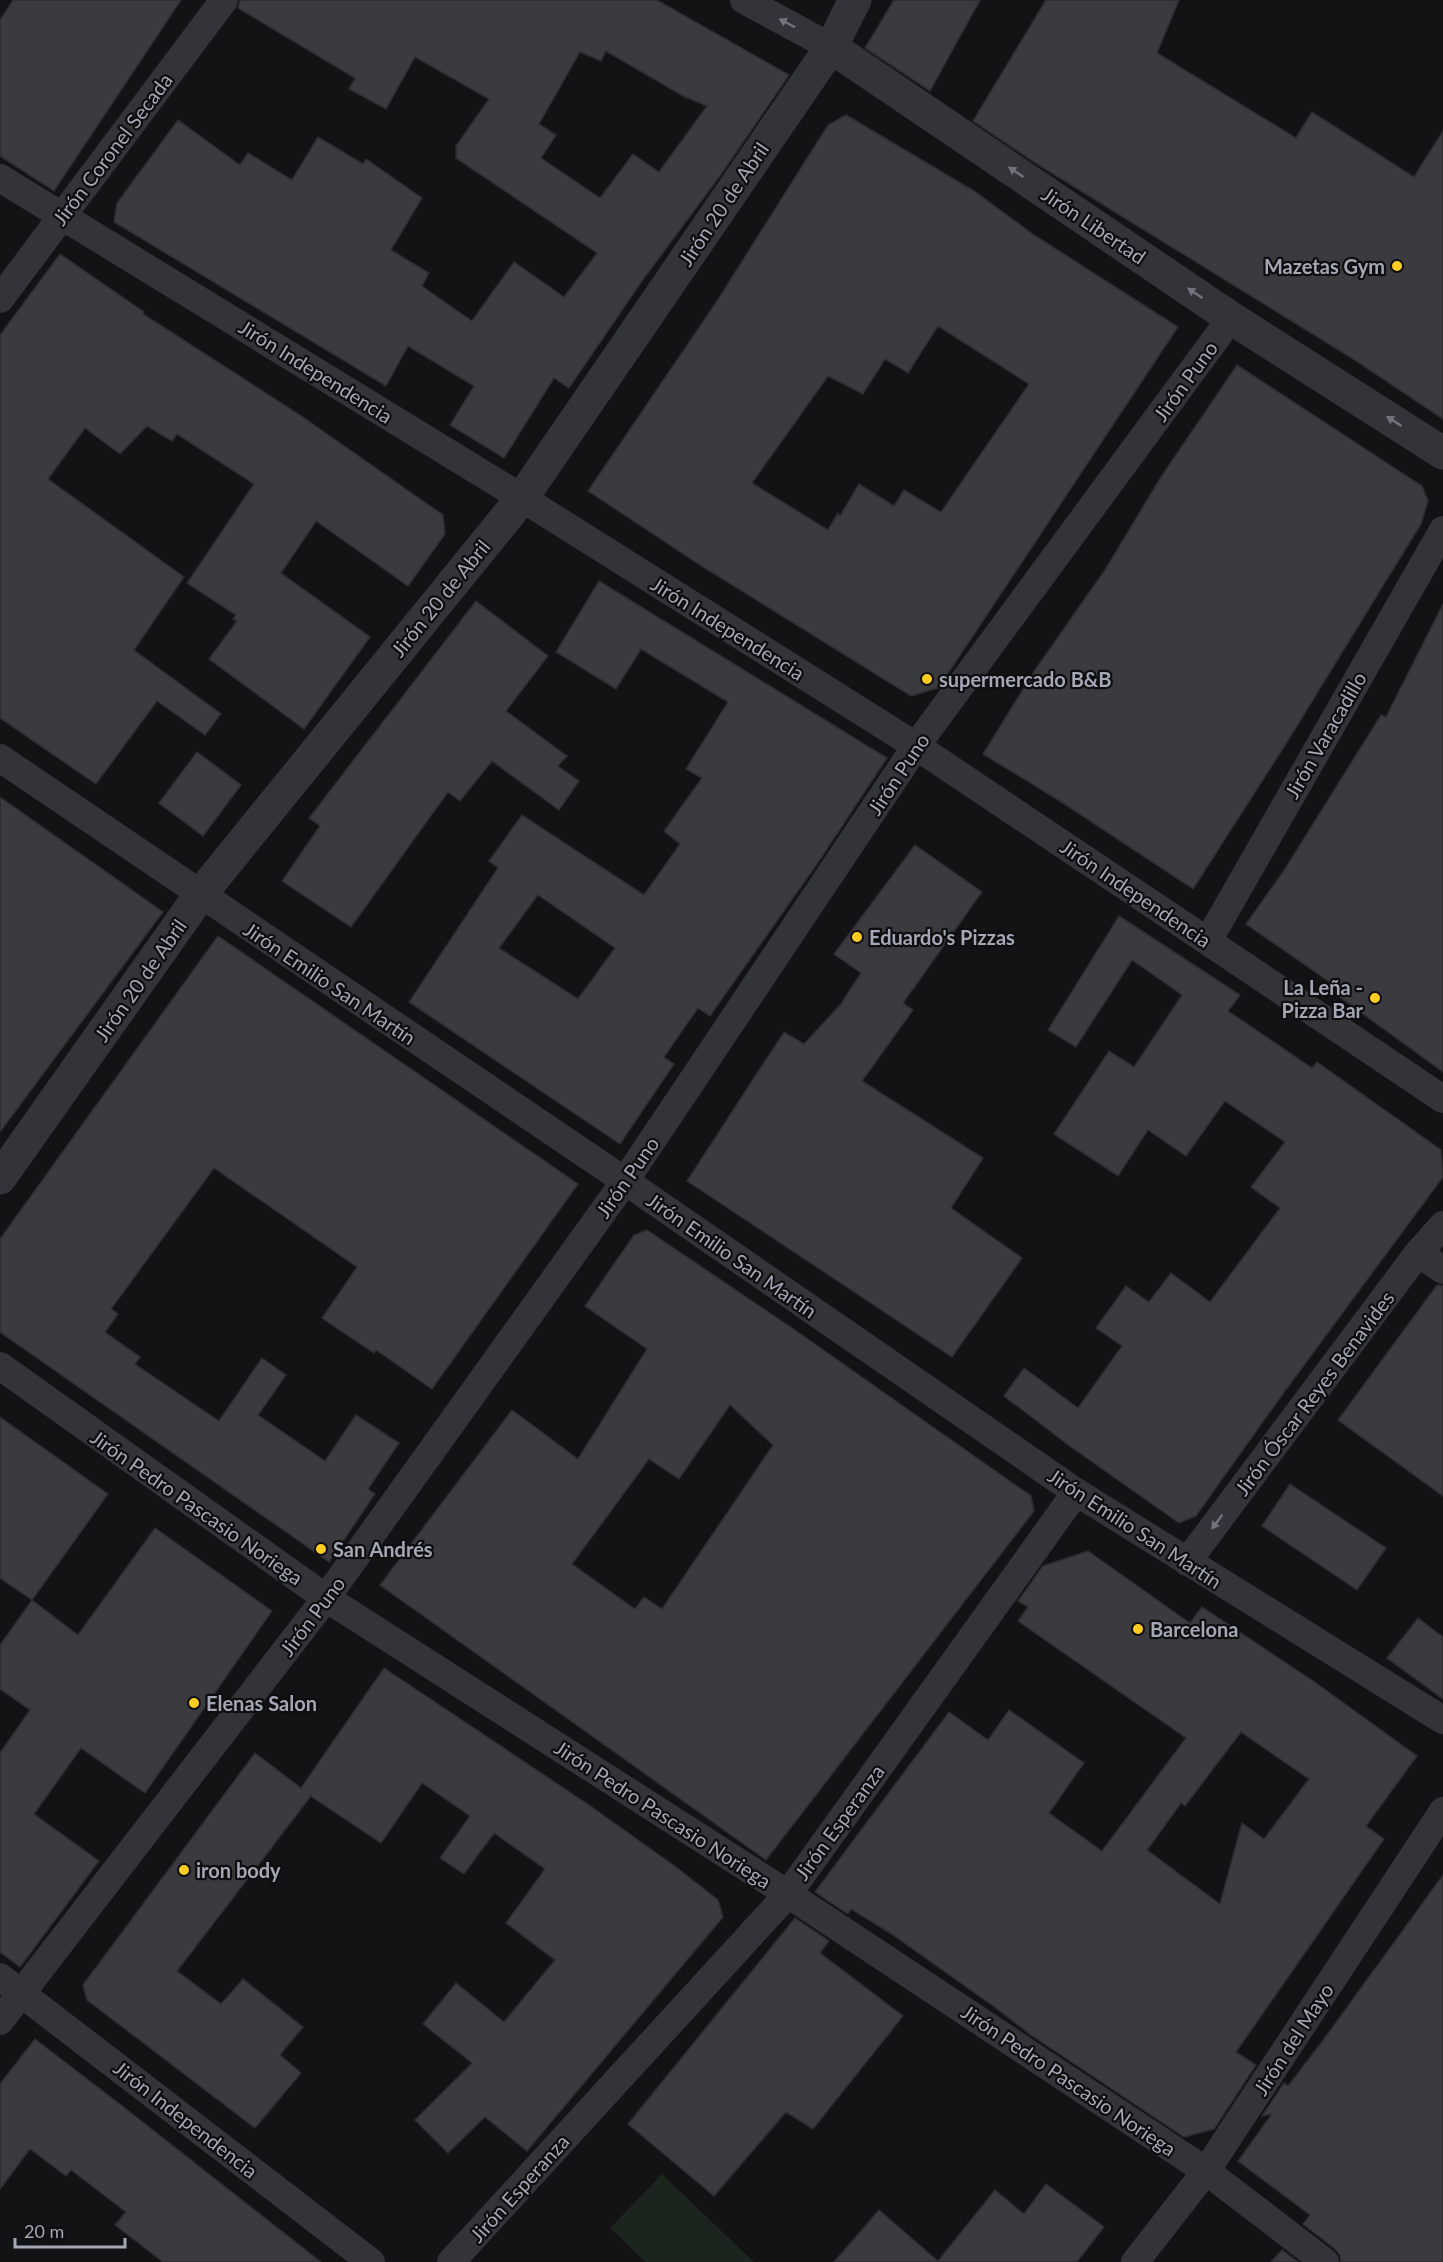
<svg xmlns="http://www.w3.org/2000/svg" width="1443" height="2262" viewBox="0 0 1443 2262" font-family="Lato,sans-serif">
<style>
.green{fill:#1c241e}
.building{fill:#3a3a3f;stroke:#2d2c30;stroke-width:1.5;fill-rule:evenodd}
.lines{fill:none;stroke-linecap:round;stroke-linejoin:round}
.minor{stroke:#33333a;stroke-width:28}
.tertiary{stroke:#33333a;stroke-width:33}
.oneway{fill:#71737e}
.poi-dot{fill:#ffcc20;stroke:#0e0d0f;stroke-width:2}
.labels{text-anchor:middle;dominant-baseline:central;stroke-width:4.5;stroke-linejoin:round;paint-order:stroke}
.street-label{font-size:20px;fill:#a3a7b6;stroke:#0e0d0f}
.poi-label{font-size:20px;font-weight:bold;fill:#a3a7b6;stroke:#0e0d0f;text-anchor:start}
</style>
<rect width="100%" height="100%" fill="#131214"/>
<polygon class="green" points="662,2174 754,2262 645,2262 610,2228"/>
<g class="building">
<polygon points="13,0 181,0 54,191 0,156 0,20"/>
<path d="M240 0H657L789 75 722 173 642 281 569 388 554 378 504 458 450 425 474 386 408 346 386 386 114 222 117 203 178 120 240 165 248 153 292 180 318 137 363 164 366 159 422 198 391 250 429 273 422 286 472 321 514 262 564 297 597 253 456 158V146L489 99 415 57 386 109 349 89 355 78 238 8ZM606 51 683 96 707 106 659 172 633 154 600 198 541 158 556 135 539 124 580 52 601 61Z"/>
<polygon points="894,0 980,0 930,91 865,48"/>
<polygon points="1046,0 1179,0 1157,53 1296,138 1312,112 1414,177 1443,131 1443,419 1353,359 1034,162 973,121"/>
<path d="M846 115 974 191 1034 235 1178 327 941 684 938 688 911 696 700 565 588 491 717 301 828 125ZM938 326 1029 384 941 512 904 490 894 506 859 484 840 516 838 513 828 530 752 483 828 376 863 394 885 359 908 373Z"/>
<polygon points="60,254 144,312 143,314 300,415 443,515 445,534 408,586 316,521 281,573 370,637 304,729 209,659 237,621 233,619 236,615 187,583 254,484 177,434 172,441 147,426 120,454 85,428 48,479 184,577 134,650 221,714 205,735 157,701 96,784 0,718 0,335"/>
<polygon points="1237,365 1422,486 1428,501 1421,524 1284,747 1193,889 1063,803 983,754 1035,670 1105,570 1161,477"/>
<path d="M599 581 887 758 817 864 710 1016 698 1008 664 1057 674 1064 620 1144 409 1002 498 868 489 861 522 815 644 895 680 844 664 831 702 778 686 769 728 702 641 649 616 689 556 652ZM538 895 615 948 578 999 499 948Z"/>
<polygon points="476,601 548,656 506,711 567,756 558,766 579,781 559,810 492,761 460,801 448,792 351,927 282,881 320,826 309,818"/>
<polygon points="1443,604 1443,1072 1337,995 1341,990 1246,924 1285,869 1381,715 1386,717"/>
<polygon points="197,752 241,785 203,836 159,803"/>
<polygon points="0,797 163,912 0,1132"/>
<polygon points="915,845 982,892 903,1003 913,1010 862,1081 983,1158 951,1208 1022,1258 952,1357 687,1181 784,1032 804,1044 841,1004 861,973 834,954"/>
<polygon points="1119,916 1240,995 1228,1011 1312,1068 1317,1062 1441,1150 1443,1177 1282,1395 1196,1516 1179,1523 1071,1447 1004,1396 1024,1368 1078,1408 1122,1346 1096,1328 1126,1286 1149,1302 1171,1273 1210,1302 1280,1208 1251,1187 1285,1142 1225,1101 1186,1156 1148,1130 1118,1176 1054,1134 1109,1051 1134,1067 1182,995 1132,960 1076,1047 1048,1030"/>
<polygon points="218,936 578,1184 432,1389 376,1350 374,1353 322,1318 357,1267 214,1168 111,1309 118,1314 105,1332 140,1357 135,1364 219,1421 262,1358 286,1375 258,1415 325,1461 356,1415 399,1443 368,1489 375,1494 329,1562 0,1332 0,1239"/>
<path d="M647 1230 795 1330 1031 1496 1034 1511 766 1860 380 1585 512 1410 578 1459 647 1349 585 1306 634 1235ZM730 1405 773 1445 662 1609 644 1597 635 1609 572 1564 649 1459 679 1479Z"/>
<polygon points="1437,1285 1443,1286 1443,1496 1338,1420"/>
<polygon points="0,1417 108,1494 32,1600 0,1578"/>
<polygon points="1290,1484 1386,1548 1357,1590 1262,1526"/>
<polygon points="155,1528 272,1611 145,1793 81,1748 34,1814 99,1861 20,1967 0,1952 0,1753 30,1710 0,1689 0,1645 32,1600 78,1635"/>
<path d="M1088 1551 1190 1623 1202 1607 1316 1683 1417 1756 1366 1826 1384 1839 1236 2052 1256 2065 1214 2129 1184 2137 1031 2035 996 2008 890 1933 851 1909 848 1914 815 1892 949 1712 988 1740 1009 1710 1084 1763 1049 1813 1102 1851 1186 1738 1018 1621 1028 1607 1018 1601 1043 1566ZM1241 1732 1309 1779 1264 1839 1242 1823 1220 1904 1147 1850 1181 1803 1185 1806Z"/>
<polygon points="1418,1618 1443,1637 1443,1699 1387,1658"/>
<polygon points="384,1668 589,1805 676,1867 718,1900 723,1917 527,2151 485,2117 448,2153 415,2120 472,2063 423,2024 456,1983 504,2022 555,1960 506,1923 545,1869 494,1833 464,1874 440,1858 470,1816 422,1783 381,1843 309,1795 311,1796 177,1971 221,2004 243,1979 303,2027 280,2055 301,2073 255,2128 87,2000 83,1985 255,1753 301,1788"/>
<polygon points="1443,1875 1443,2262 1341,2262 1340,2255 1335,2249 1303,2224 1310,2215 1238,2161 1272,2114 1262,2116 1284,2083 1288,2086 1324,2039"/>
<polygon points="795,1918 829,1941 820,1953 903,2016 813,2129 786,2112 714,2196 628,2124"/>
<polygon points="35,2039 121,2105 321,2262 163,2262 115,2225 126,2212 71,2170 66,2176 30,2149 0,2189 0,2084"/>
<polygon points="1046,2184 1104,2227 1077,2262 834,2262 879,2210 938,2261 995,2190 1024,2214"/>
<polygon points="1282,2250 1298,2262 1271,2262"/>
</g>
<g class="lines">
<g class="minor">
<polyline points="744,0 831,47"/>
<polyline points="0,178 522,498 916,746 1443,1099"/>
<polyline points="0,299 224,0"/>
<polyline points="0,758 625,1181 1076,1492 1443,1720"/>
<polyline points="1208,941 1443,530"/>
<polyline points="1418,1253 1443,1270"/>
<polyline points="0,1366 326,1598 788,1894 1206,2171 1325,2262"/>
<polyline points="1187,1562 1418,1253 1443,1225"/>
<polyline points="0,1977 371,2262"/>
<polyline points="0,2021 326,1598 625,1181 916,746 1231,318"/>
<polyline points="451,2262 788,1894 1076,1492"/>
<polyline points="1135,2262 1206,2171 1443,1811"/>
</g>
<g class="tertiary">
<polyline points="831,47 1231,318 1443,453"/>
<polyline points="0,1178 200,895 522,498 831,47 855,0"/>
</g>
</g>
<defs><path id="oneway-solid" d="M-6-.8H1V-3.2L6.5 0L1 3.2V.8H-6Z" transform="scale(1.5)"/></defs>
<g class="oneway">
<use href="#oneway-solid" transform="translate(787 23) rotate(-152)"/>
<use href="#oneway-solid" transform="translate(1016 172) rotate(-146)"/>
<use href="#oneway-solid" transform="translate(1195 293) rotate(-146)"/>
<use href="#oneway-solid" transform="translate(1394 421) rotate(-147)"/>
<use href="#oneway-solid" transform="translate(1217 1522) rotate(127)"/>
</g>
<g class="poi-dot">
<circle cx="1397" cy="266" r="6"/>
<circle cx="927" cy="679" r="6"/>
<circle cx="857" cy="937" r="6"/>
<circle cx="1375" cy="998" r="6"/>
<circle cx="321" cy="1549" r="6"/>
<circle cx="1138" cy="1629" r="6"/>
<circle cx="194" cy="1703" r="6"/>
<circle cx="184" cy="1870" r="6"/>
</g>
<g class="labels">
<g class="street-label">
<text transform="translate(112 149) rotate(-53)">Jirón Coronel Secada</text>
<text transform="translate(723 204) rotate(-56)">Jirón 20 de Abril</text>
<text transform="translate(1094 225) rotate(34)">Jirón Libertad</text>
<text transform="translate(316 371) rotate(32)">Jirón Independencia</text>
<text transform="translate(1185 381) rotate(-54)">Jirón Puno</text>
<text transform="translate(440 598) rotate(-51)">Jirón 20 de Abril</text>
<text transform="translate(728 628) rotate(32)">Jirón Independencia</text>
<text transform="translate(1325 735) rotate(-60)">Jirón Varacadillo</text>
<text transform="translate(898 774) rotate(-56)">Jirón Puno</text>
<text transform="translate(1136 893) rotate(34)">Jirón Independencia</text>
<text transform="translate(140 980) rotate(-55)">Jirón 20 de Abril</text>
<text transform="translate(330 983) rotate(34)">Jirón Emilio San Martín</text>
<text transform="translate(627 1177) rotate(-55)">Jirón Puno</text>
<text transform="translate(732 1255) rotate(35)">Jirón Emilio San Martín</text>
<text transform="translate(1314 1393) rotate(-53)">Jirón Óscar Reyes Benavides</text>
<text transform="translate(197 1507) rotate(35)">Jirón Pedro Pascasio Noriega</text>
<text transform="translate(1135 1528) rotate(33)">Jirón Emilio San Martín</text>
<text transform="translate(312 1616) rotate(-53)">Jirón Puno</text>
<text transform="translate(663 1814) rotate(33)">Jirón Pedro Pascasio Noriega</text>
<text transform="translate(839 1822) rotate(-54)">Jirón Esperanza</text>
<text transform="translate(1293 2039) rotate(-57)">Jirón del Mayo</text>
<text transform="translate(1069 2080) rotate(34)">Jirón Pedro Pascasio Noriega</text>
<text transform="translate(186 2119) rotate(38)">Jirón Independencia</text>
<text transform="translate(519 2188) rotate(-48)">Jirón Esperanza</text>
</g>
<g class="poi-label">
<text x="1385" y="266" text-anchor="end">Mazetas Gym</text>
<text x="939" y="679">supermercado B&amp;B</text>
<text x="869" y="937">Eduardo's Pizzas</text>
<text x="1363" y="987" text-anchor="end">La Leña -<tspan x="1363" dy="23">Pizza Bar</tspan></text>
<text x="333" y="1549">San Andrés</text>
<text x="1150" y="1629">Barcelona</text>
<text x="206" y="1703">Elenas Salon</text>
<text x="196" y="1870">iron body</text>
</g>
</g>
<path d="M15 2238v9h110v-9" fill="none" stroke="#a3a7b6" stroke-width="3"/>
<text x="24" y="2238" font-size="18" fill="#a3a7b6" stroke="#0e0d0f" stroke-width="4.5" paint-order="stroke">20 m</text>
</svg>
